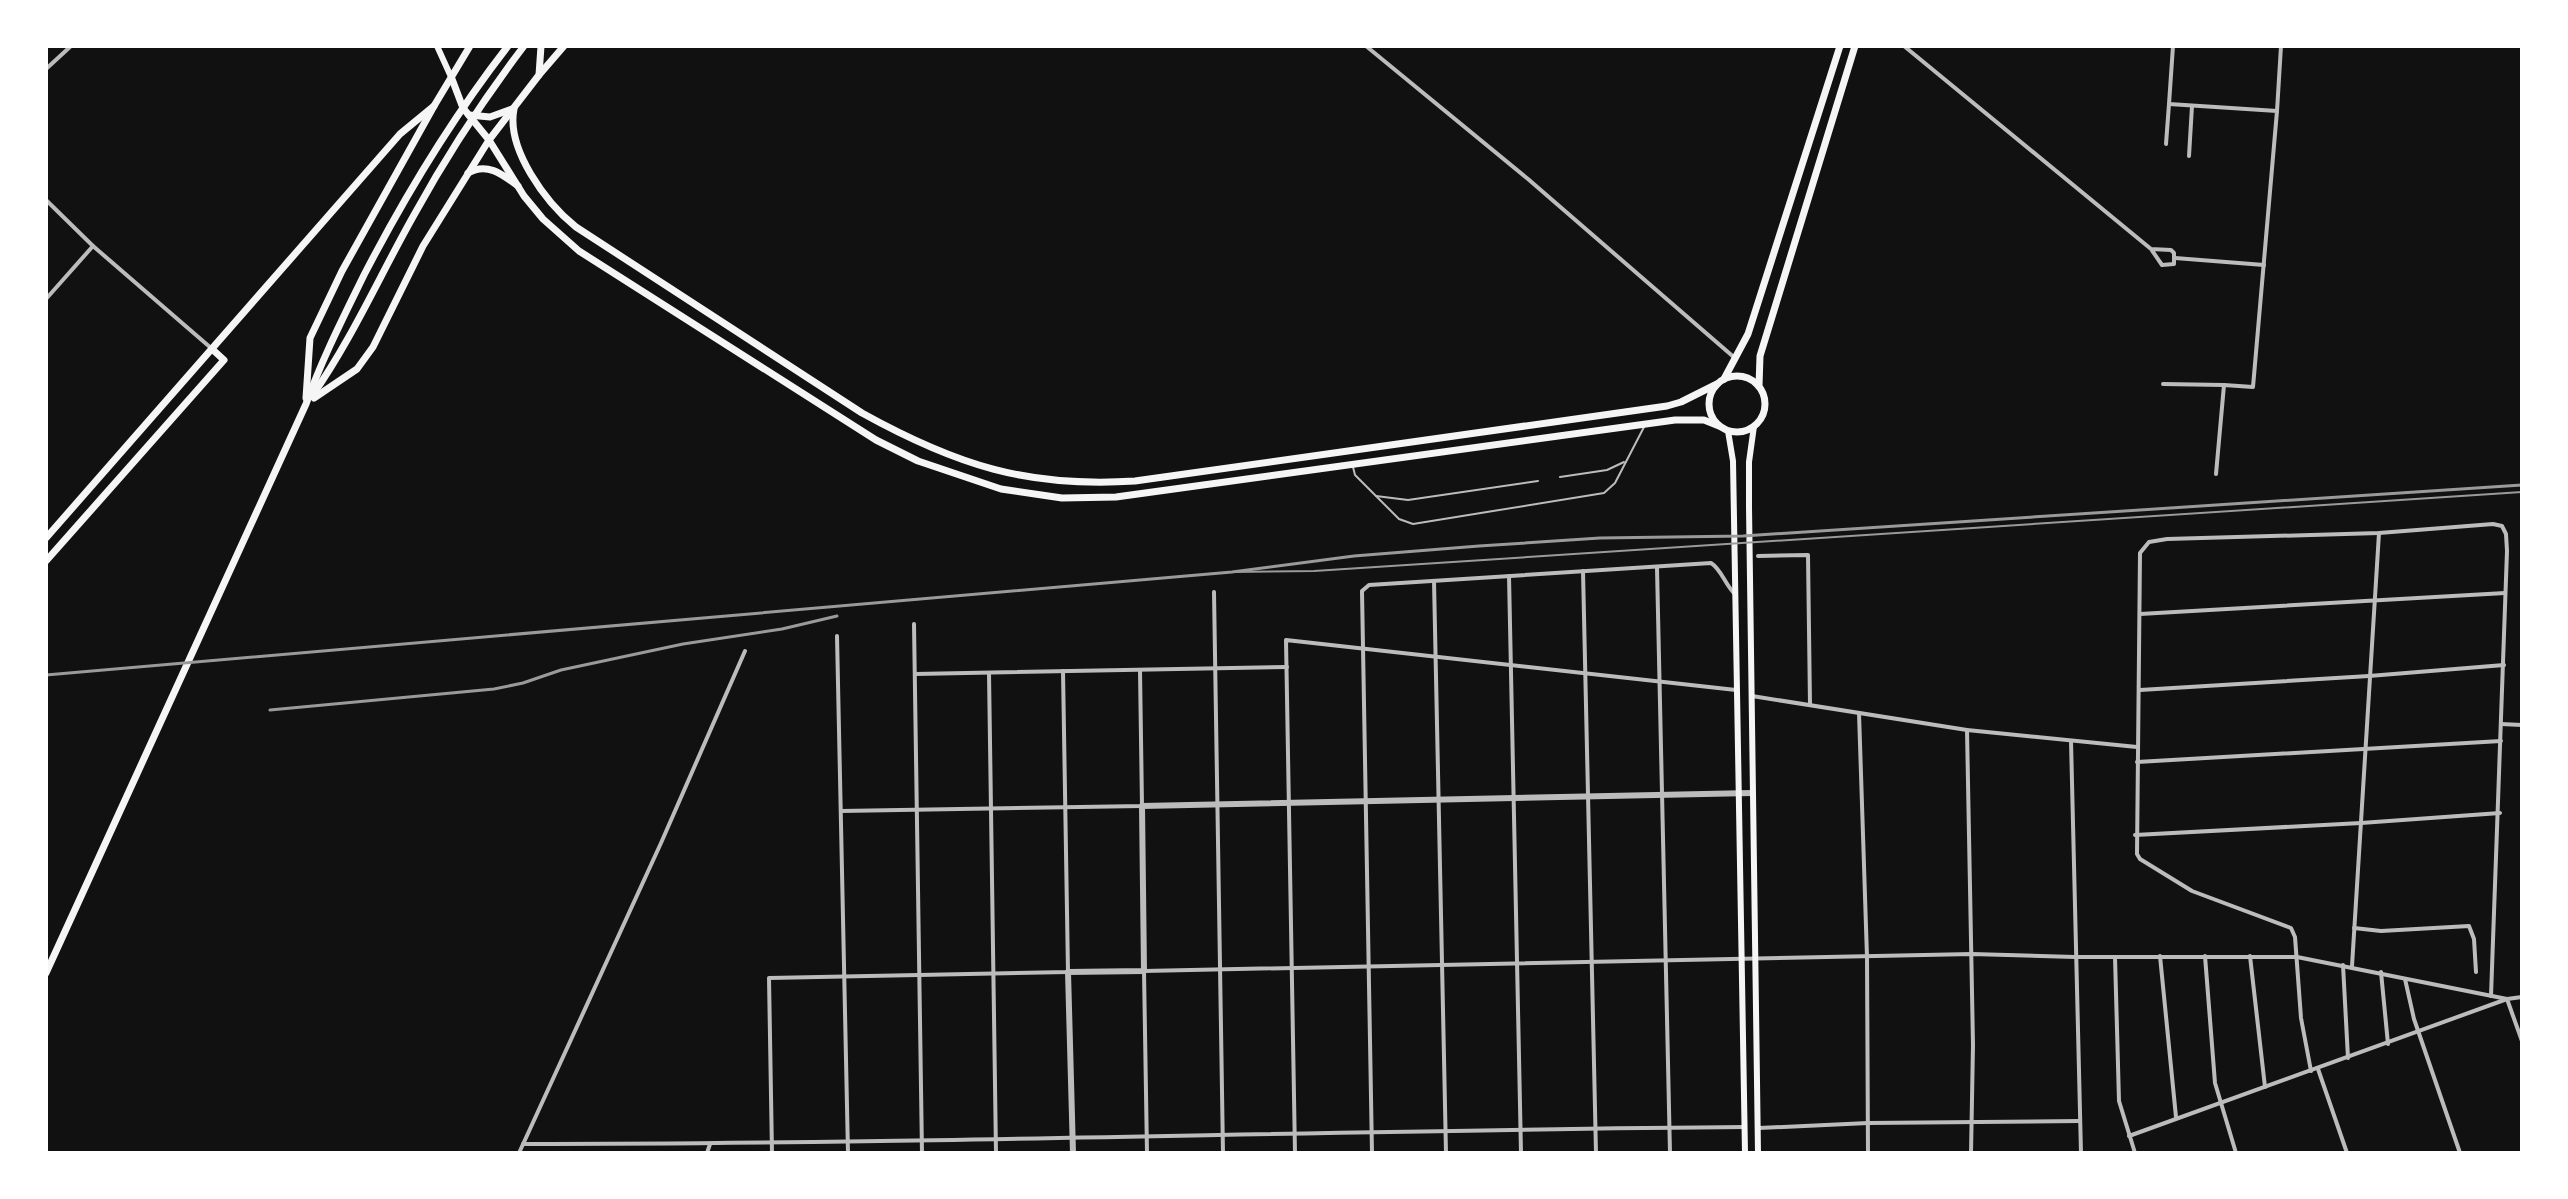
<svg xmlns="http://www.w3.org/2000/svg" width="2568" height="1199" viewBox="0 0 2568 1199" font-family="Lato,sans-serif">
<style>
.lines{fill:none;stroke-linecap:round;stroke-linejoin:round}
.service{stroke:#bcbcbc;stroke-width:2}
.minor{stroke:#bcbcbc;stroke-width:4}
.tertiary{stroke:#bcbcbc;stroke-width:6}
.secondary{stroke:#f5f5f5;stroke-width:6}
.primary{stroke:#f5f5f5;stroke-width:7}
.trunk{stroke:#f5f5f5;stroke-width:7}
.tram{stroke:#9a9a9a;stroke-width:2}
.rail{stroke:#9a9a9a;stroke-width:3}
</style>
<rect width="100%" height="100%" fill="#111"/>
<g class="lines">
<g class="service">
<polyline points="1353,467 1355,475 1399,519 1413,524 1604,493 1615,483 1644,427"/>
<polyline points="1560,477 1607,470 1624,462"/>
<polyline points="1376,496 1408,500 1538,481"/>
</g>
<g class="minor">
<polyline points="1366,46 1528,179 1736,359"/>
<polyline points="1904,46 2151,249 2162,265 2174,264 2174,253 2171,250 2151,249"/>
<polyline points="2173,46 2169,104 2277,111 2253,387 2224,385 2216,474"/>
<polyline points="46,69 71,46"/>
<polyline points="2277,111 2281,46"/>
<polyline points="2166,144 2169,104"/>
<polyline points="2189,156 2192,106"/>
<polyline points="46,200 93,246 211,348"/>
<polyline points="2175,258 2264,265"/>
<polyline points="46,299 93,246"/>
<polyline points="2163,384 2224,385"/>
<polyline points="1758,556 1808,555 1810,705"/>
<polyline points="1657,568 1670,1153"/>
<polyline points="1583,571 1596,1153"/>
<polyline points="1509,576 1521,1153"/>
<polyline points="1434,581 1446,1153"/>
<polyline points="1214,592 1223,1153"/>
<polyline points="2140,614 2505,593"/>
<polyline points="914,624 922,1153"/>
<polyline points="837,636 848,1153"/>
<polyline points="989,673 996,1153"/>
<polyline points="915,674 1287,667"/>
<polyline points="2140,690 2369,676 2504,665"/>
<polyline points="1752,696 1967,730 2137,747"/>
<polyline points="1859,713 1867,957 1868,1153"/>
<polyline points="2501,724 2522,725"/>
<polyline points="1967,730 1973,1045 1971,1153"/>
<polyline points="2071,741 2081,1153"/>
<polyline points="2137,762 2501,741"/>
<polyline points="841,811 1142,806 1140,670"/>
<polyline points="2135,835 2361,823 2500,813"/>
<polyline points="2354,928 2381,931 2469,926 2474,939 2476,972"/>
<polyline points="2160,956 2176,1117"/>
<polyline points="2205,956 2215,1083 2236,1153"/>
<polyline points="2250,956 2265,1087"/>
<polyline points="2115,957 2119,1101 2135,1153"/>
<polyline points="2343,965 2348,1058"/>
<polyline points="2352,966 2379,533"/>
<polyline points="2381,972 2388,1044"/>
<polyline points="2405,979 2414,1019 2460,1153"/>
<polyline points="2318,1069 2347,1153"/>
<polyline points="2311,1071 2301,1018 2295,937 2291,928 2192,891 2140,859 2137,854 2140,553 2149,542 2167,539 2379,533 2493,524 2502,526 2506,534 2507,551 2491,996"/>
<polyline points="1759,1128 1868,1123 2080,1121"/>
<polyline points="2129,1136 2507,999 2522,997"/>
<path d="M523 1144C930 1144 1337 1130 1744 1127"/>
<polyline points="519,1153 661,843 745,651"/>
<polyline points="707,1153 710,1144"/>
<polyline points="772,1153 769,978 1068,972 1063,671"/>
<polyline points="1147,1153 1144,971 1972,954 2075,957 2297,957 2507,999 2522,1041"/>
<polyline points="1295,1153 1286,640 1736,690"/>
<path d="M1372 1153 1362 591 1369 585 1711 563C1721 569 1725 584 1734 593"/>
</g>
<polyline class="tertiary" points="1073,1153 1068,972 1144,971 1142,806 1752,793"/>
<g class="secondary">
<polyline points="437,46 452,79"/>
<polyline points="1754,426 1749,462 1749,507 1758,1153"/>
<polyline points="1728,431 1733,461 1745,1153"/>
</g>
<g class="primary">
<polyline points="452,79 463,108 489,140 524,196 543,219 579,251 876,440 918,461 1001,489 1062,498 1116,497 1675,420 1704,420 1719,426"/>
<path d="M514 109C506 149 546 203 576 227L862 413C956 465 1027 488 1135 481L1667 406 1681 402 1717 384"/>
<polyline points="469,115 490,117 512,109"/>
<polyline points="489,140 539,75 541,46"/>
<circle cx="1737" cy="404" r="28"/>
<polyline points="1724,379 1748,334 1840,46"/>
<polyline points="1759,386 1760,356 1855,46"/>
<polyline points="46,538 400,134 434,106 470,46"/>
<polyline points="46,561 224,360 212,349"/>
</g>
<g class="trunk">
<polyline points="539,75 564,46"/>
<path d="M468 173C487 162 502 174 518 186"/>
<path d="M312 396C352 339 380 275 414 215 447 155 483 100 524 46"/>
<polyline points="306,398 310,338 342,271 434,106"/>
<polyline points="314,398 357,369 373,347 423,246 489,140"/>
<path d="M46 973 306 404C322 359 343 318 364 275 406 194 452 118 508 46"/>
</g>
<polyline class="tram" points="1232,572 1314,571 2522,492"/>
<g class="rail">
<polyline points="46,675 1232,572 1354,556 1479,546 1600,538 1743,536 2522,485"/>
<polyline points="270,710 494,689 523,683 561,670 683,644 782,629 837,616"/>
</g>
</g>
<rect width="2568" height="1199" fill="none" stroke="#ffffff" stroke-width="96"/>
</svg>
